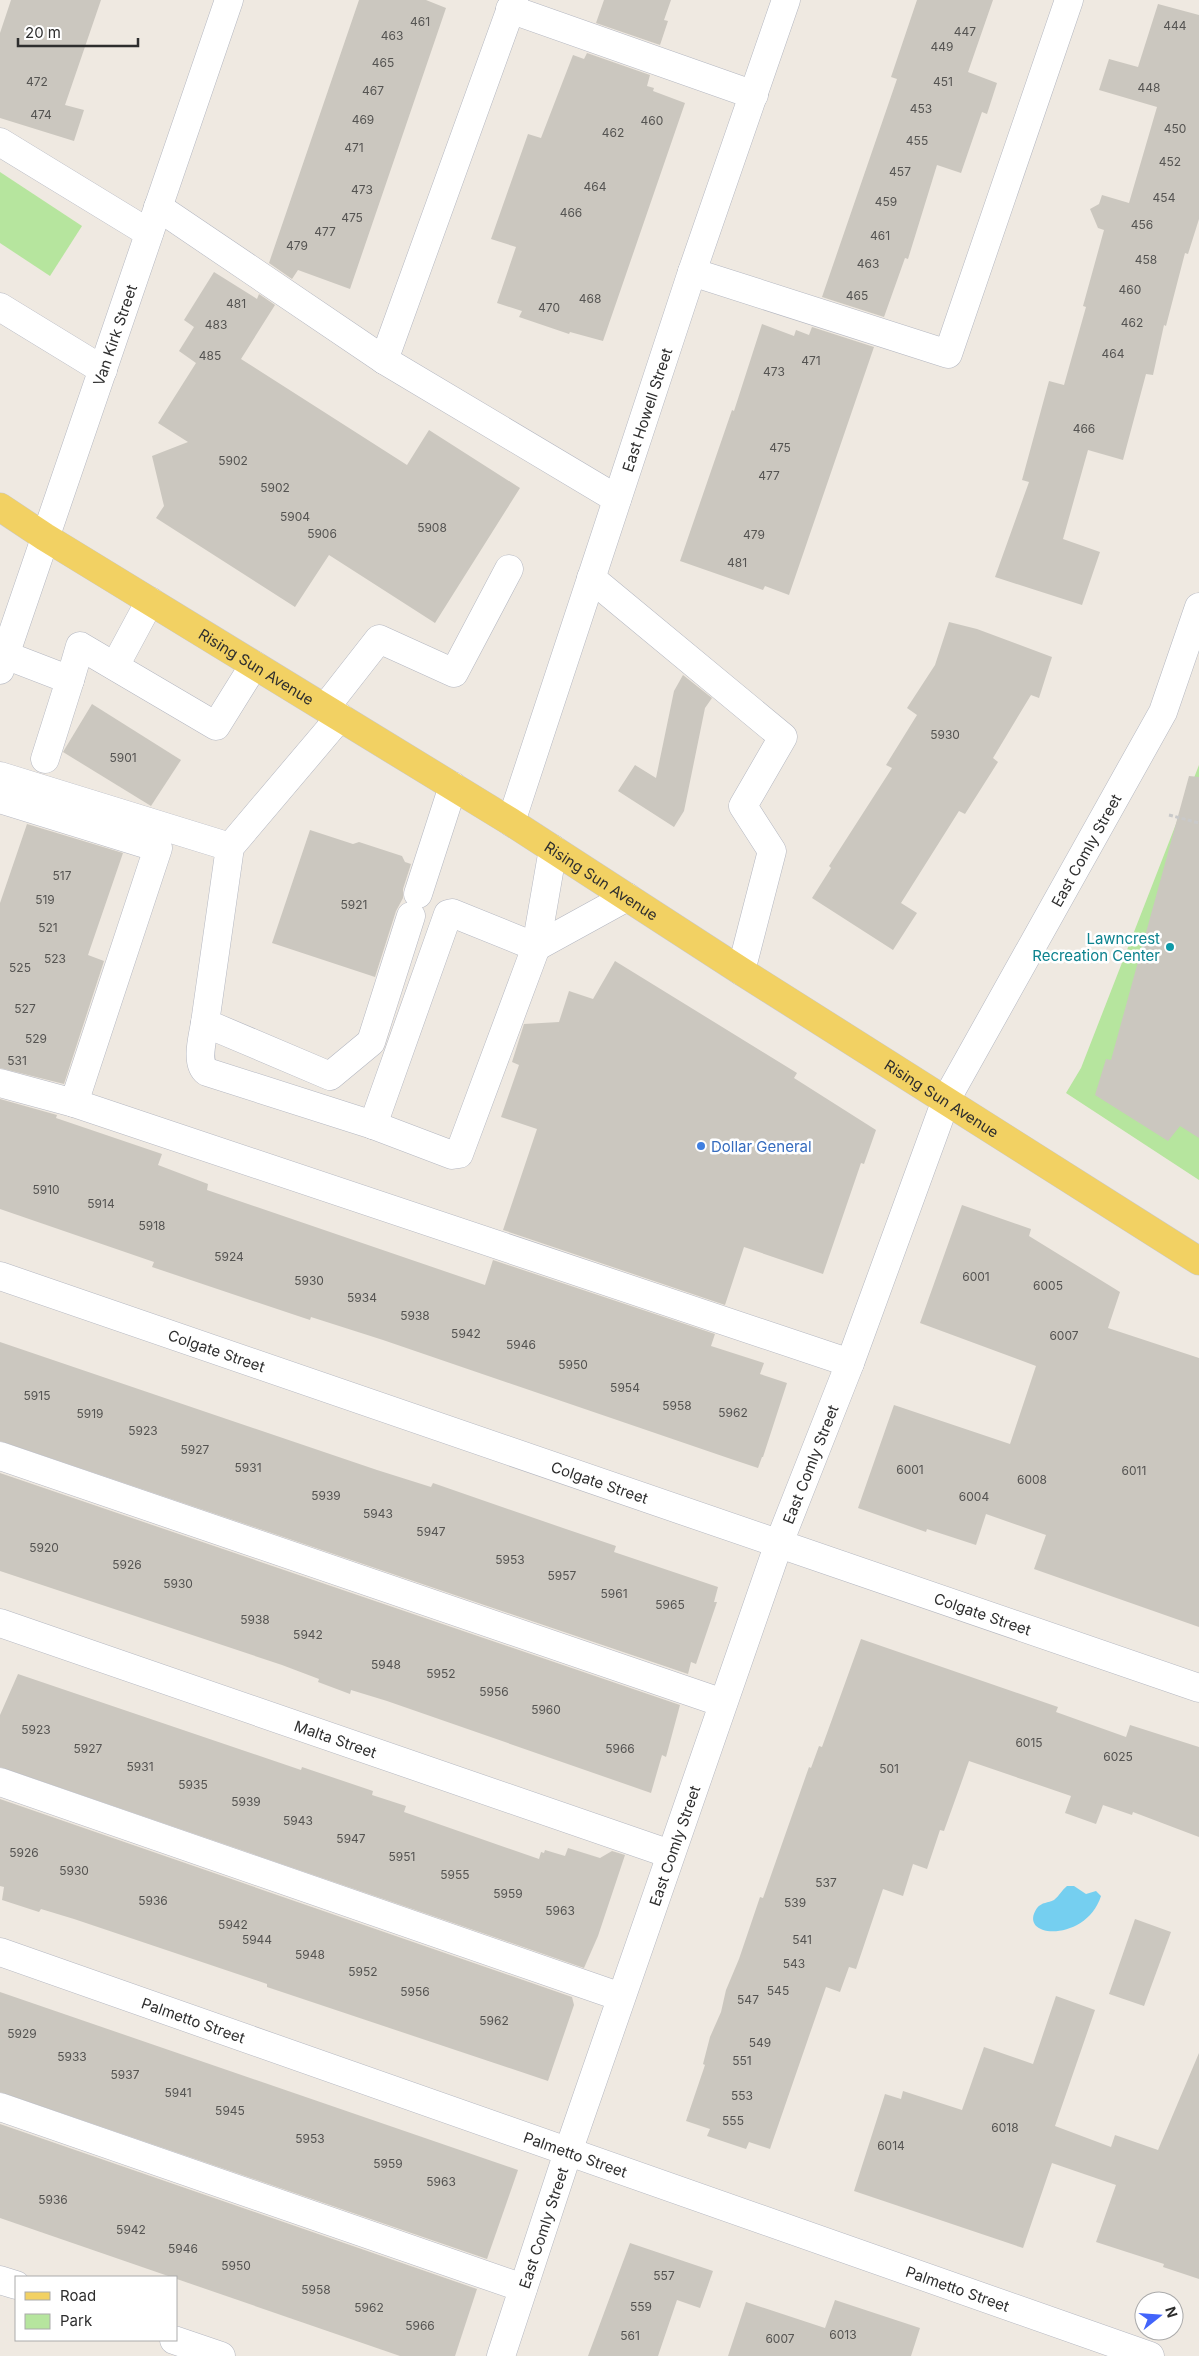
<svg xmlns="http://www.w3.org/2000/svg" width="1199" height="2356" viewBox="0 0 1199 2356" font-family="Inter,sans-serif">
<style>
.green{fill:#b6e59e}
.water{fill:#75cff0}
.building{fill:#cbc7bf}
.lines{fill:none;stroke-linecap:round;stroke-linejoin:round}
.minor-casing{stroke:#b4b7c1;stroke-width:29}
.major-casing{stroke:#c9c9c9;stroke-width:29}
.path{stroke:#c9c9c9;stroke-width:3;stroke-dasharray:4 2.5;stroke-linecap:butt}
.minor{stroke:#fff;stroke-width:28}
.major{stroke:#f2d163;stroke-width:28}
.culture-dot{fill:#0f9aa8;stroke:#fff;stroke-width:2}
.shop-dot{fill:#3f7fe0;stroke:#fff;stroke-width:2}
.labels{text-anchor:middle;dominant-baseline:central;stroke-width:5;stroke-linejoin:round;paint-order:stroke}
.number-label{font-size:12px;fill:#555452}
.street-label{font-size:15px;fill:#2e2e2e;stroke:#fff}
.culture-label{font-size:15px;fill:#0d838f;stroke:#fff;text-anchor:end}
.shop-label{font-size:15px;fill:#366cbe;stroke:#fff;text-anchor:start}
</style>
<rect width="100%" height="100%" fill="#efe9e1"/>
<g class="green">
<polygon points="0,172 82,226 50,276 0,243"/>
<polygon points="1199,765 1199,1180 1066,1093 1081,1068"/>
</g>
<path class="water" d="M1067 1886H1074L1086 1894 1096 1891 1101 1896C1086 1943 1016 1939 1037 1908 1042 1902 1048 1903 1054 1900 1059 1896 1062 1890 1067 1886Z"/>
<g class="building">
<polygon points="11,0 101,0 65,105 84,110 74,141 0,118 0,33"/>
<polygon points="359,0 426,0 446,8 350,289 298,270 292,279 269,263"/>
<polygon points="604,0 671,0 664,20 668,21 660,45 596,23"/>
<polygon points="917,0 993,0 968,72 997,83 987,114 982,112 961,173 937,165 908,259 905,258 884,317 822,297 897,79 891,77"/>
<polygon points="1158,4 1199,15 1199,219 1188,254 1185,253 1166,326 1164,325 1153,375 1146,374 1123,460 1088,450 1063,539 1100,552 1082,605 995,577 1029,482 1022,480 1049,381 1064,385 1086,307 1083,306 1104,230 1098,228 1090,209 1099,204 1102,195 1129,203 1157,107 1099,90 1109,59 1138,67"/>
<polygon points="587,53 650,75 647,86 654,88 653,91 685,103 603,341 570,332 569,334 519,317 522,311 497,303 516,247 491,239 528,134 541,138 573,55 584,59"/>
<polygon points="214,272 257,299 259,294 275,305 241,359 407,465 429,430 520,488 435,623 329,555 295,607 156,518 164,506 152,456 188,442 158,423 196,363 179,351 194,327 184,320"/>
<polygon points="762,324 794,336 796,330 809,335 812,327 874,347 789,595 765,586 763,590 680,561 732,410 734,411"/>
<polygon points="949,622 977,629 1052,657 1039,698 1031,695 993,758 998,762 965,814 959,811 901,903 917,913 893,950 812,898 831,868 829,866 892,768 886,765 917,715 907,708 935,665"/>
<polygon points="683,675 712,698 705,708 684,811 674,827 618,791 635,765 656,778 674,691"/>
<polygon points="92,704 181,760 151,806 63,752"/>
<polygon points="1189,776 1199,777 1199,1138 1180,1126 1168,1141 1095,1095 1106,1059 1111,1060"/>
<polygon points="27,824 123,853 88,955 104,961 64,1084 0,1068 0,903"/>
<polygon points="310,830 353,844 359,842 402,856 405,862 411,864 403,889 403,898 396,911 375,977 272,943"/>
<polygon points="615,961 797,1073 794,1078 876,1130 864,1164 861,1163 823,1274 744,1247 725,1305 503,1230 537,1129 501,1117 519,1065 512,1062 524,1024 559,1022 569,991 593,999"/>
<polygon points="0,1099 57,1115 56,1118 162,1154 158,1165 208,1184 207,1190 485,1285 493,1260 715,1334 711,1346 764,1363 760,1374 787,1383 763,1457 762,1457 758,1468 731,1459 383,1340 311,1317 310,1320 152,1267 154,1262 0,1209"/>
<polygon points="962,1205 1031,1229 1029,1236 1120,1292 1108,1328 1199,1358 1199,1627 1034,1569 1046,1535 986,1514 976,1545 927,1529 926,1532 858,1508 894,1405 1010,1444 1036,1366 920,1323"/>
<polygon points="0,1342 377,1470 431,1487 433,1483 563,1528 616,1546 614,1552 718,1587 714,1602 717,1602 696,1664 691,1662 688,1674 0,1441"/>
<polygon points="0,1473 680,1705 666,1757 662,1755 651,1793 387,1701 351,1690 350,1694 318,1682 319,1679 282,1665 0,1571"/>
<polygon points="861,1639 1058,1707 1056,1712 1126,1737 1130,1725 1199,1747 1199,1837 1133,1812 1132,1815 1103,1805 1096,1824 1065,1813 1071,1796 969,1761 944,1831 940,1830 927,1869 913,1864 903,1896 883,1889 856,1969 849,1967 840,1992 826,1987 770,2149 749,2142 746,2149 707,2136 710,2129 686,2121 705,2065 703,2064 710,2037 721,2012 726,1990 739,1959 760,1897 763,1898 809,1767 811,1768 819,1746 822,1747"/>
<polygon points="18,1674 301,1770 302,1767 373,1791 372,1795 406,1806 404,1812 539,1859 541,1852 544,1853 545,1850 565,1856 568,1848 600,1858 612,1851 625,1855 598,1936 584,1968 0,1767 0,1715"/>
<polygon points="0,1799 572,1997 574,2005 548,2081 267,1987 267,1984 74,1919 41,1909 39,1912 2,1900 4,1887 0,1886"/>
<polygon points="1135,1919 1171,1932 1144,2006 1109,1994"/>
<polygon points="0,1992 518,2170 487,2259 0,2092"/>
<polygon points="1056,1996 1095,2010 1055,2126 1111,2147 1115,2135 1158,2150 1199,2053 1199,2279 1163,2267 1164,2264 1096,2242 1116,2185 1052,2163 1023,2248 854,2191 885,2094 901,2099 903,2091 962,2110 984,2047 1033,2064"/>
<polygon points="0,2124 477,2289 455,2356 400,2356 0,2218"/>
<polygon points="630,2243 713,2271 700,2308 677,2300 658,2356 588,2356"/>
<polygon points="835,2300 920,2328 911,2356 728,2356 746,2302 825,2328"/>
</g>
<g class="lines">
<g class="minor-casing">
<g id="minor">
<polyline points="510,9 754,95"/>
<polyline points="0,142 149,233"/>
<polyline points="158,207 384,360 617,499"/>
<polyline points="692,272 948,354 1069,0"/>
<polyline points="0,307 103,370"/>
<polyline points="384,360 514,0"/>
<polyline points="591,578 783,737 743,806 772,851 741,971"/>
<polyline points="5,655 70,680 45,759"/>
<polyline points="115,666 150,601"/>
<path id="s1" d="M0 670 229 0"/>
<polyline points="70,680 80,646 216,726 254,665"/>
<polyline points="325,708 379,639 454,673 509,569"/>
<polyline points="340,717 230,847 205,1023 330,1076 371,1042 411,916"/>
<polyline points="0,776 230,847"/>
<polyline points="0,799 158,848 74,1103 0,1083"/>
<path id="s2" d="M511 822 692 272 786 0"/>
<polyline points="418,894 453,786"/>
<polyline points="536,947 627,897"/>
<path d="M205 1023C203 1036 195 1063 207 1072L373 1125 452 1155 459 1154 536 947 553 849"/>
<polyline points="74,1103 850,1363"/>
<polyline points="373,1125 448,914 452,913 536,947"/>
<path id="s3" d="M0 1276 1199 1688"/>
<polyline points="0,1456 723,1703"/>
<path id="s4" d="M0 1623 670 1854"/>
<polyline points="0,1782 621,1997"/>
<path id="s5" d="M0 1952 1150 2356"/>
<polyline points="0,2107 523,2288"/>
<polyline points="0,2280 16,2285"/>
<polyline points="174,2340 221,2356"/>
<path id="s6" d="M501 2356 568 2152 779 1543 850 1363 946 1100 1163 712 1199 607"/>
</g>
</g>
<g class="major-casing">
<g id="major">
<path id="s7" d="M0 507 45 537 511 822 741 971 1199 1261"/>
</g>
</g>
<polyline class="path" points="1169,815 1199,823"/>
<use href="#minor" class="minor"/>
<use href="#major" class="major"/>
</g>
<circle class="culture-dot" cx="1170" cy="947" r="5"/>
<circle class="shop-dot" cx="701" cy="1146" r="5"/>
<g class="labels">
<g class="number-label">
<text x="420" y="21">461</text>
<text x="1175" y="25">444</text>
<text x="965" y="31">447</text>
<text x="392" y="35">463</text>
<text x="942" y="46">449</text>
<text x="383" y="62">465</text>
<text x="37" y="81">472</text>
<text x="943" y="81">451</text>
<text x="1149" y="87">448</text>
<text x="373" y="90">467</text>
<text x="921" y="108">453</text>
<text x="41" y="114">474</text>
<text x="363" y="119">469</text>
<text x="652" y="120">460</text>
<text x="1175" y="128">450</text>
<text x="613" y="132">462</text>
<text x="917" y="140">455</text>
<text x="354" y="147">471</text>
<text x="1170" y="161">452</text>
<text x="900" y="171">457</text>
<text x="595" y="186">464</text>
<text x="362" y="189">473</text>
<text x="1164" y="197">454</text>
<text x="886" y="201">459</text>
<text x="571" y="212">466</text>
<text x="352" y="217">475</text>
<text x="1142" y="224">456</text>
<text x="325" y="231">477</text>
<text x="880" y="235">461</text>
<text x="297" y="245">479</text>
<text x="1146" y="259">458</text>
<text x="868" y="263">463</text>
<text x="1130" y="289">460</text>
<text x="857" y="295">465</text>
<text x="590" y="298">468</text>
<text x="236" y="303">481</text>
<text x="549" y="307">470</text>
<text x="1132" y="322">462</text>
<text x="216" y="324">483</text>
<text x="1113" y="353">464</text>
<text x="210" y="355">485</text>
<text x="811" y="360">471</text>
<text x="774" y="371">473</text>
<text x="1084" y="428">466</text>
<text x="780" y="447">475</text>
<text x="233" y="460">5902</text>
<text x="769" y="475">477</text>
<text x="275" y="487">5902</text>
<text x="295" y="516">5904</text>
<text x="432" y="527">5908</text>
<text x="322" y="533">5906</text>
<text x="754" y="534">479</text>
<text x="737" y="562">481</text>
<text x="945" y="734">5930</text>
<text x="123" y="757">5901</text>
<text x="62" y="875">517</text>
<text x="45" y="899">519</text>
<text x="354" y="904">5921</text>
<text x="48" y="927">521</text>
<text x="55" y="958">523</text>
<text x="20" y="967">525</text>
<text x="25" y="1008">527</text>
<text x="36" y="1038">529</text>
<text x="17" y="1060">531</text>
<text x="46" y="1189">5910</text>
<text x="101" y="1203">5914</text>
<text x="152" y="1225">5918</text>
<text x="229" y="1256">5924</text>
<text x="976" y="1276">6001</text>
<text x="309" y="1280">5930</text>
<text x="1048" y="1285">6005</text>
<text x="362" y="1297">5934</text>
<text x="415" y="1315">5938</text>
<text x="466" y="1333">5942</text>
<text x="1064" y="1335">6007</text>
<text x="521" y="1344">5946</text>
<text x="573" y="1364">5950</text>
<text x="625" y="1387">5954</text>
<text x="37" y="1395">5915</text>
<text x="677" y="1405">5958</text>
<text x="733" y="1412">5962</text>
<text x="90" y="1413">5919</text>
<text x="143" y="1430">5923</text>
<text x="195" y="1449">5927</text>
<text x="248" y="1467">5931</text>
<text x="910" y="1469">6001</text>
<text x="1134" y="1470">6011</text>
<text x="1032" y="1479">6008</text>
<text x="326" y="1495">5939</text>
<text x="974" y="1496">6004</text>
<text x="378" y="1513">5943</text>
<text x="431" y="1531">5947</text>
<text x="44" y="1547">5920</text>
<text x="510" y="1559">5953</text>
<text x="127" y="1564">5926</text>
<text x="562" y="1575">5957</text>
<text x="178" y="1583">5930</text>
<text x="614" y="1593">5961</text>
<text x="670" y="1604">5965</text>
<text x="255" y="1619">5938</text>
<text x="308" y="1634">5942</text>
<text x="386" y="1664">5948</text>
<text x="441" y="1673">5952</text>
<text x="494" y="1691">5956</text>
<text x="546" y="1709">5960</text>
<text x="36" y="1729">5923</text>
<text x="1029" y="1742">6015</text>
<text x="88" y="1748">5927</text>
<text x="620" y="1748">5966</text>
<text x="1118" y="1756">6025</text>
<text x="140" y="1766">5931</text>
<text x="889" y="1768">501</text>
<text x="193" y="1784">5935</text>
<text x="246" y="1801">5939</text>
<text x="298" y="1820">5943</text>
<text x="351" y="1838">5947</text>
<text x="24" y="1852">5926</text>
<text x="402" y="1856">5951</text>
<text x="74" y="1870">5930</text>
<text x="455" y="1874">5955</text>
<text x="826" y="1882">537</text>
<text x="508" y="1893">5959</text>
<text x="153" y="1900">5936</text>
<text x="795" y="1902">539</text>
<text x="560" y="1910">5963</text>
<text x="233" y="1924">5942</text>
<text x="257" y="1939">5944</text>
<text x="802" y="1939">541</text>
<text x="310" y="1954">5948</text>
<text x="794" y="1963">543</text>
<text x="363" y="1971">5952</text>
<text x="778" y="1990">545</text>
<text x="415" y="1991">5956</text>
<text x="748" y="1999">547</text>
<text x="494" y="2020">5962</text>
<text x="22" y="2033">5929</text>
<text x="760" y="2042">549</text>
<text x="72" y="2056">5933</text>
<text x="742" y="2060">551</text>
<text x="125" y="2074">5937</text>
<text x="178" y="2092">5941</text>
<text x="742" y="2095">553</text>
<text x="230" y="2110">5945</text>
<text x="733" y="2120">555</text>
<text x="1005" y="2127">6018</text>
<text x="310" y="2138">5953</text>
<text x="891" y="2145">6014</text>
<text x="388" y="2163">5959</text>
<text x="441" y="2181">5963</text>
<text x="53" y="2199">5936</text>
<text x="131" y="2229">5942</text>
<text x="183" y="2248">5946</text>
<text x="236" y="2265">5950</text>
<text x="664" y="2275">557</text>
<text x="316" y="2289">5958</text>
<text x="641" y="2306">559</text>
<text x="369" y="2307">5962</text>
<text x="420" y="2325">5966</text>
<text x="843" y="2334">6013</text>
<text x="630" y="2335">561</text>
<text x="780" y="2338">6007</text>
</g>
<g class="street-label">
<text stroke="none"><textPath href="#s1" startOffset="354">Van Kirk Street</textPath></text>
<text stroke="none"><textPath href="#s2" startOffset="434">East Howell Street</textPath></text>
<text stroke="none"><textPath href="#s7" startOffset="302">Rising Sun Avenue</textPath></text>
<text stroke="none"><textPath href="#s6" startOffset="1619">East Comly Street</textPath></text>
<text stroke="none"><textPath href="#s7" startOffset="708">Rising Sun Avenue</textPath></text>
<text stroke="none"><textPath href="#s7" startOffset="1112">Rising Sun Avenue</textPath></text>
<text stroke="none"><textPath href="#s3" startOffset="229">Colgate Street</textPath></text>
<text stroke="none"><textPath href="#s6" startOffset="944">East Comly Street</textPath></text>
<text stroke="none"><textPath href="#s3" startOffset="634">Colgate Street</textPath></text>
<text stroke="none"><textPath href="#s3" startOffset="1039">Colgate Street</textPath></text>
<text stroke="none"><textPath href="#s4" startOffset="355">Malta Street</textPath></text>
<text stroke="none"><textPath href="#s6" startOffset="539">East Comly Street</textPath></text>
<text stroke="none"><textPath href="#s5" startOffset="205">Palmetto Street</textPath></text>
<text stroke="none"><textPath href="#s5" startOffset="610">Palmetto Street</textPath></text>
<text stroke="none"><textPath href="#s6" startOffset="135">East Comly Street</textPath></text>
<text stroke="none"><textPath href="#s5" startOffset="1015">Palmetto Street</textPath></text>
</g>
<g class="culture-label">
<text x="1160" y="938">Lawncrest<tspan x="1160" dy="17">Recreation Center</tspan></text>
</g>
<g class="shop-label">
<text x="711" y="1146">Dollar General</text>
</g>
</g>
<rect x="15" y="2276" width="162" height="65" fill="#ffffff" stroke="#ababab"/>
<rect x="25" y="2292" width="25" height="8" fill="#f2d163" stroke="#ababab"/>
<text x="60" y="2301" font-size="15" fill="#2e2e2e">Road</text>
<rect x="25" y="2314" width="25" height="15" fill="#b6e59e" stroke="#ababab"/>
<text x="60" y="2326" font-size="15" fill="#2e2e2e">Park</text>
<g transform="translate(1159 2316) rotate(73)"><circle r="24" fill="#ffffff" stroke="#ababab"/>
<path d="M0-4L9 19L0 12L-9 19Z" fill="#4264fb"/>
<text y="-8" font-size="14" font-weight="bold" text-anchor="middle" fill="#2e2e2e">N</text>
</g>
<path d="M18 38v8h120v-8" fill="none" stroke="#2e2e2e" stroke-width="2.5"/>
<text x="25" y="38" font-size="15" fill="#2e2e2e" stroke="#ffffff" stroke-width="4" paint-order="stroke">20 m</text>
</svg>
